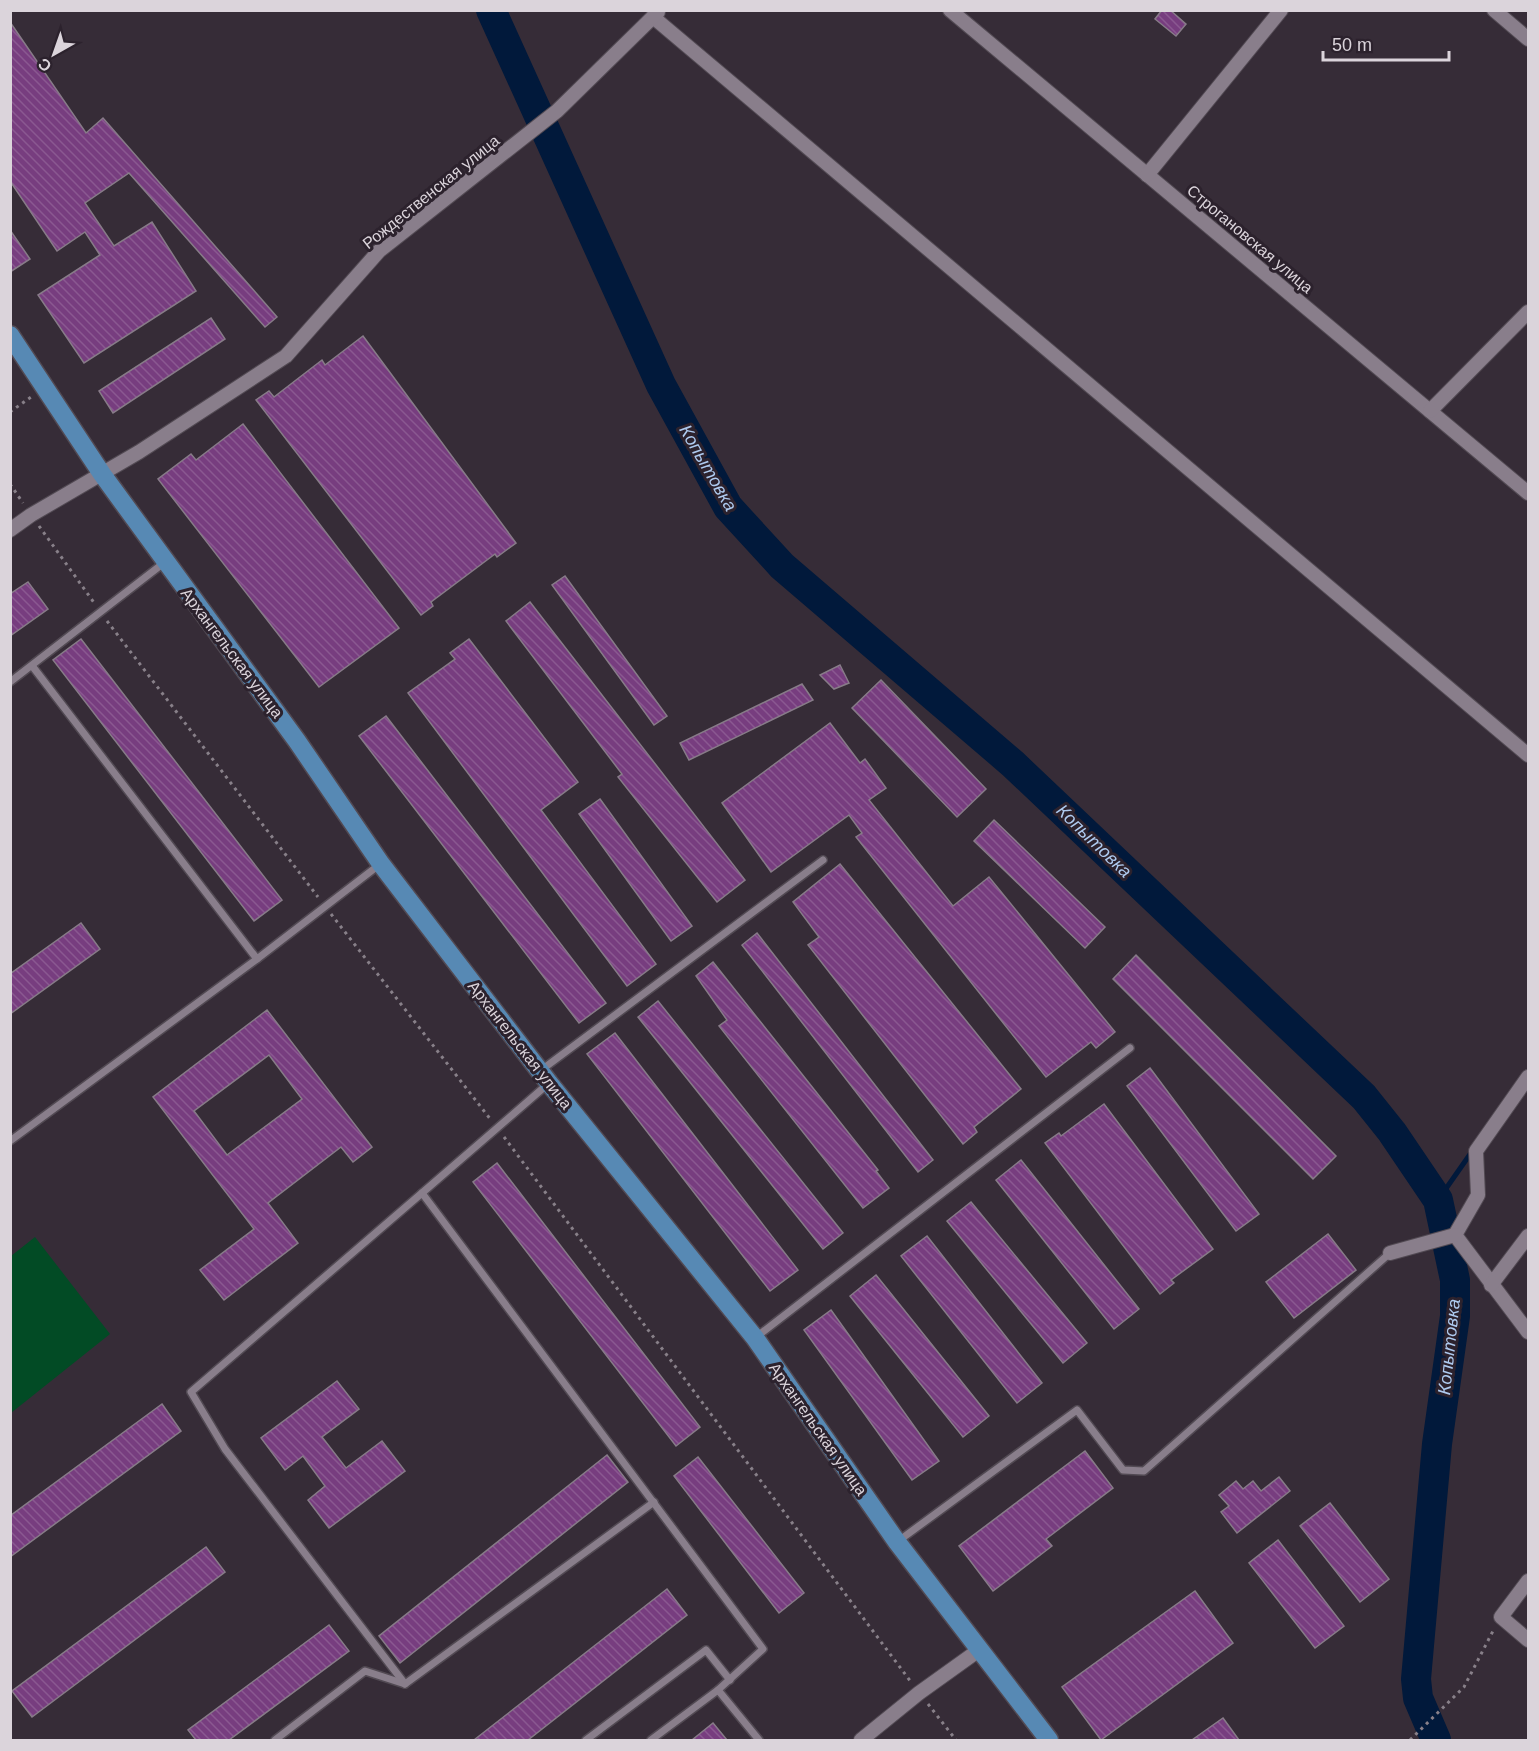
<svg xmlns="http://www.w3.org/2000/svg" width="1539" height="1751" viewBox="0 0 1539 1751" font-family="Helvetica,sans-serif">
<style>
.park{fill:#024b25}
.lines{fill:none;stroke-linecap:round;stroke-linejoin:round}
.stream{stroke:#01193b;stroke-width:5}
.river{stroke:#01193b;stroke-width:30}
.building{fill:url(#building-back-hatch);stroke:#877b88;stroke-width:1.5;fill-rule:evenodd}
.lane-casing{stroke:#524a53;stroke-width:10}
.street-casing{stroke:#524a53;stroke-width:16}
.primary-casing{stroke:#524a53;stroke-width:21}
.path{stroke:#888089;stroke-width:3;stroke-dasharray:3 4.5;stroke-linecap:butt}
.lane{stroke:#897e8b;stroke-width:7}
.street{stroke:#897e8b;stroke-width:14}
.primary{stroke:#5789b4;stroke-width:18}
.labels{text-anchor:middle;dominant-baseline:central;stroke-width:6;stroke-linejoin:round;paint-order:stroke}
.street-label{font-size:16px;fill:#dbd4db;stroke:#2c222d}
.water-label{font-size:18px;font-style:italic;fill:#aecaef;stroke:#2c222d}
</style>
<defs>
<pattern id="building-back-hatch" width="6" height="6" patternUnits="userSpaceOnUse" patternTransform="scale(1.5)"><rect width="6" height="6" fill="#773d7f"/><path d="M-1 5l2 2M0 0l6 6M5-1l2 2" fill="none" stroke="#8a5891"/></pattern>
</defs>
<rect width="100%" height="100%" fill="#362c37"/>
<polygon class="park" points="35,1237 110,1334 11,1413 11,1256"/>
<g class="lines">
<polyline class="stream" points="1438,1200 1473,1150"/>
<polyline class="river" points="491,10 661,385 728,507 782,566 1013,764 1364,1097 1392,1132 1438,1200 1455,1280 1455,1316 1437,1444 1416,1679 1418,1698 1436,1740"/>
</g>
<g class="building">
<polygon points="1162,10 1170,10 1186,24 1176,36 1155,19"/>
<polygon points="10,22 86,133 103,118 277,317 265,327 129,173 85,203 114,246 152,222 196,291 84,363 38,295 100,255 85,232 57,251 10,181"/>
<polygon points="10,230 30,259 10,272"/>
<polygon points="211,318 225,339 113,413 99,391"/>
<polygon points="363,336 516,543 497,557 495,554 431,602 433,606 421,615 256,400 269,391 274,397 322,360 325,365"/>
<polygon points="243,424 399,628 319,687 158,479 191,454 196,460"/>
<polygon points="565,576 667,716 654,725 552,585"/>
<polygon points="28,582 48,609 10,636 10,594"/>
<polygon points="530,602 745,880 717,902 618,777 622,774 506,621"/>
<polygon points="81,639 282,900 254,921 53,660"/>
<polygon points="469,639 578,782 541,810 656,964 627,986 408,693 455,659 450,653"/>
<polygon points="840,665 849,683 834,689 820,675"/>
<polygon points="881,680 986,789 957,817 852,708"/>
<polygon points="802,684 813,700 689,760 680,743"/>
<polygon points="386,716 606,1003 579,1023 359,736"/>
<polygon points="830,723 860,763 865,759 886,788 869,800 953,906 989,877 1115,1032 1096,1048 1091,1042 1046,1077 856,837 862,833 849,815 771,872 722,803"/>
<polygon points="600,799 692,926 671,941 579,814"/>
<polygon points="994,820 1105,927 1085,948 974,841"/>
<polygon points="840,864 1021,1089 974,1127 977,1132 963,1144 808,945 819,937 793,902"/>
<polygon points="81,923 100,949 10,1014 10,974"/>
<polygon points="757,933 933,1160 918,1172 742,945"/>
<polygon points="1136,955 1336,1156 1313,1179 1113,979"/>
<polygon points="713,962 878,1170 876,1171 889,1188 863,1208 719,1026 727,1020 696,976"/>
<polygon points="658,1001 843,1233 823,1249 638,1017"/>
<path d="M267 1010 372 1147 353 1162 341 1147 268 1203 298 1243 224 1300 200 1270 254 1229 153 1097ZM269 1055 302 1099 227 1155 194 1111Z"/>
<polygon points="615,1033 798,1270 770,1291 587,1054"/>
<polygon points="1150,1068 1259,1214 1236,1231 1127,1086"/>
<polygon points="1104,1104 1213,1249 1171,1280 1174,1283 1160,1294 1045,1143 1059,1133 1061,1136"/>
<polygon points="1021,1160 1139,1309 1114,1329 996,1180"/>
<polygon points="497,1163 700,1427 676,1446 473,1182"/>
<polygon points="971,1202 1087,1343 1063,1363 947,1221"/>
<polygon points="1328,1234 1356,1270 1294,1318 1266,1282"/>
<polygon points="927,1236 1042,1383 1017,1403 901,1256"/>
<polygon points="876,1275 989,1416 963,1437 850,1296"/>
<polygon points="831,1310 939,1461 912,1480 804,1330"/>
<polygon points="337,1381 359,1409 322,1437 346,1468 382,1441 405,1471 329,1528 308,1500 325,1486 303,1456 285,1470 261,1438"/>
<polygon points="162,1404 181,1431 10,1557 10,1516"/>
<polygon points="1085,1451 1113,1488 1046,1539 1052,1546 993,1591 959,1546"/>
<polygon points="607,1455 628,1482 400,1663 379,1636"/>
<polygon points="698,1457 804,1593 779,1613 674,1476"/>
<polygon points="1279,1477 1290,1491 1237,1533 1221,1512 1229,1506 1219,1495 1236,1481 1243,1489 1253,1481 1261,1491"/>
<polygon points="1330,1503 1389,1579 1360,1602 1300,1526"/>
<polygon points="1278,1540 1344,1626 1315,1648 1249,1563"/>
<polygon points="206,1547 225,1572 32,1717 12,1691"/>
<polygon points="667,1589 687,1615 528,1740 474,1740"/>
<polygon points="1195,1591 1233,1643 1101,1740 1062,1687"/>
<polygon points="329,1625 349,1651 229,1740 196,1740 188,1730"/>
<polygon points="1223,1718 1239,1740 1192,1740"/>
<polygon points="713,1723 727,1740 692,1740"/>
</g>
<g class="lines">
<g class="lane-casing">
<g id="lane">
<polyline points="33,667 257,959 379,865"/>
<polyline points="10,682 165,562"/>
<polyline points="540,1071 823,860"/>
<polyline points="549,1083 422,1193 763,1649 718,1690 759,1740"/>
<polyline points="10,1141 257,959"/>
<polyline points="755,1338 1130,1048"/>
<polyline points="897,1542 1077,1410 1123,1470 1144,1471 1390,1253"/>
<polyline points="405,1684 225,1449 191,1392 422,1193"/>
<polyline points="275,1740 365,1671 405,1684 654,1502"/>
<polyline points="586,1740 706,1650 730,1680"/>
<polyline points="651,1740 718,1690"/>
</g>
</g>
<g class="street-casing">
<g id="street">
<polyline points="950,10 1528,493"/>
<polyline points="1494,10 1528,39"/>
<polyline points="653,17 1528,755"/>
<polyline points="1147,175 1281,10"/>
<polyline points="1430,411 1528,312"/>
<polyline points="10,530 31,515 139,452 286,356 379,251 557,111 658,12"/>
<polyline points="1528,1077 1476,1151 1478,1195 1455,1235 1528,1332"/>
<polyline points="1390,1253 1455,1235"/>
<polyline points="1491,1285 1528,1236"/>
<polyline points="1528,1581 1501,1617 1528,1640"/>
<polyline points="861,1740 919,1693 979,1650"/>
</g>
</g>
<g class="primary-casing">
<polyline id="primary" points="10,335 102,474 297,741 381,864 549,1083 755,1338 897,1542 1049,1740"/>
</g>
<g class="path">
<polyline points="10,412 31,397"/>
<polyline points="10,484 23,503"/>
<polyline points="39,526 95,604"/>
<polyline points="107,621 318,897"/>
<polyline points="331,914 491,1120"/>
<polyline points="504,1137 911,1682"/>
<polyline points="928,1704 956,1740"/>
<polyline points="1410,1740 1464,1687 1493,1631"/>
</g>
<use href="#lane" class="lane"/>
<use href="#street" class="street"/>
<use href="#primary" class="primary"/>
</g>
<g class="labels">
<g class="street-label">
<text transform="translate(431 192) rotate(-39)">Рождественская улица</text>
<text transform="translate(1250 239) rotate(40)">Строгановская улица</text>
<text transform="translate(232 653) rotate(53)">Архангельская улица</text>
<text transform="translate(520 1045) rotate(52)">Архангельская улица</text>
<text transform="translate(818 1429) rotate(55)">Архангельская улица</text>
</g>
<g class="water-label">
<text transform="translate(708 468) rotate(60)">Копытовка</text>
<text transform="translate(1094 841) rotate(44)">Копытовка</text>
<text transform="translate(1449 1347) rotate(-84)">Копытовка</text>
</g>
</g>
<rect width="1539" height="1751" fill="none" stroke="#dbd4db" stroke-width="24"/>
<g transform="translate(54 54) rotate(220)" stroke="#2c222d" stroke-width="4.5" paint-order="stroke">
<path d="M0-4.5L10 22L0 15L-10 22Z" fill="#dbd4db"/>
<text y="-9" font-size="16" font-weight="bold" text-anchor="middle" fill="#dbd4db">С</text>
</g>
<path d="M1323 51v9h126v-9" fill="none" stroke="#dbd4db" stroke-width="3"/>
<text x="1332" y="51" font-size="18" fill="#dbd4db" stroke="#2c222d" stroke-width="4.5" paint-order="stroke">50 m</text>
</svg>
